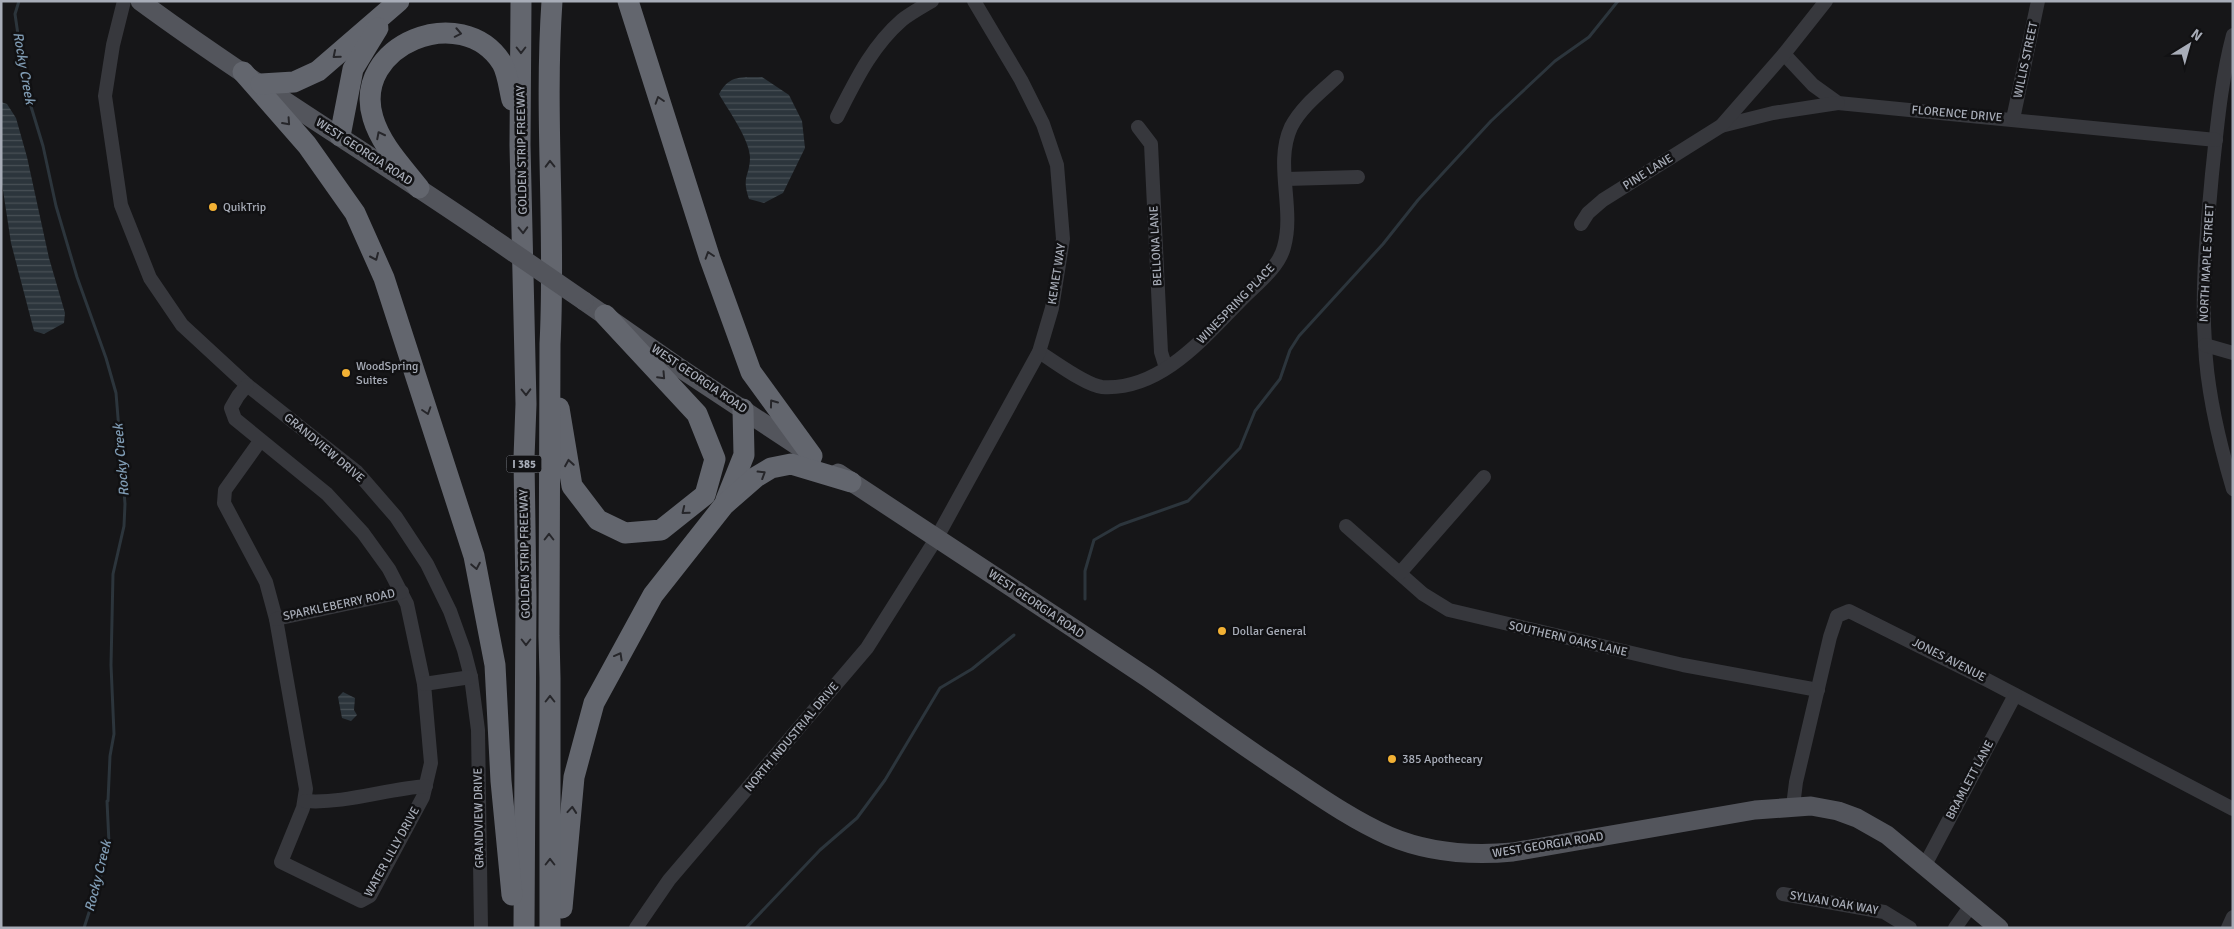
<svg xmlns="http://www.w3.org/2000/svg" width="2234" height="929" viewBox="0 0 2234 929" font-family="Signika,sans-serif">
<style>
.water{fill:url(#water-rules)}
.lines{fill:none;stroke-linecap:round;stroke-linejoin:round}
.stream{stroke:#2c353c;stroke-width:3}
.minor{stroke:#37383d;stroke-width:14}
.major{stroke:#53555c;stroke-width:19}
.highway{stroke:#63666e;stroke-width:21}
.major-bridge{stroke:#53555c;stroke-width:19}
.oneway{stroke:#26262a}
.poi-dot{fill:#f2b134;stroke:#111113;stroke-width:2}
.labels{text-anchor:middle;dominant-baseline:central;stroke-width:5;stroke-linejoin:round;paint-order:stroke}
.shield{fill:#111113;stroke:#7b7e86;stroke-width:1}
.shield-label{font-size:11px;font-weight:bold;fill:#a8adb8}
.street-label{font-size:12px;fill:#a8adb8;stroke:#111113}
.poi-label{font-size:12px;fill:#a8adb8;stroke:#111113;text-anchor:start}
.water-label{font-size:14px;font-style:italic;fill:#7f9bb3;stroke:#111113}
</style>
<defs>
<pattern id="water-rules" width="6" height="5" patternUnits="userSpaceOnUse" patternTransform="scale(1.25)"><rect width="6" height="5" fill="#2c353c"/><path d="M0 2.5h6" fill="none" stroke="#485056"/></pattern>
</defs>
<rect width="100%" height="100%" fill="#161618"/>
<g class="water">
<path d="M762 77 789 95 802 121 805 148 783 193 764 203 749 199C741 176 750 176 750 157 749 138 728 110 719 94 730 74 741 78 762 77Z"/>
<polygon points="1,102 7,104 16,118 27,157 49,258 65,313 64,323 44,334 34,331 11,243 1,177"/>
<polygon points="343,692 355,698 354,710 357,715 351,721 342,718 338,697"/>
</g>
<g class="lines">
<g class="stream">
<polyline points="19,1 15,14 26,90 43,146 56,206 77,277 106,358 116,393 125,504 124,526 113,574 111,665 114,734 110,756 108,801 107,801 109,843 107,857 84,928"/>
<polyline points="1085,599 1085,571 1094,540 1120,525 1188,501 1240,448 1255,411 1280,379 1290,350 1299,336 1383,244 1418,200 1491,121 1555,61 1589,37 1618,1"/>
<polyline points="746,928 820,850 857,818 885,780 940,688 972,669 1014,635"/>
</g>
<g class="minor">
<polyline points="124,1 113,45 105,96 121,205 150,278 182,325 247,385 357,472 396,517 427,564 450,611 464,650 471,677 478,730 481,928"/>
<path d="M2233 35C2221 80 2217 128 2212 174 2207 231 2201 287 2205 344 2207 393 2219 442 2233 489"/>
<polyline points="1784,54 1813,85 1838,103 2216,140"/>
<path d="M837 117C855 82 871 47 902 20 911 13 922 7 932 1"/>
<polyline points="2013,119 2038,1"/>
<polyline points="1721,126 1773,113 1838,103"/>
<polyline points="1138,127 1151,144 1161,352 1166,368"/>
<polyline points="1286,179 1358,177"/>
<polyline points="1581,224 1588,213 1603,200 1721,126 1784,54 1826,1"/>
<polyline points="2205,345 2233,353"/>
<path d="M1039 352C1054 361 1085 385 1102 387 1162 391 1206 335 1244 297 1258 283 1279 267 1284 247 1295 208 1274 164 1291 127 1301 107 1321 92 1337 77"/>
<polyline points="247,385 238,396 231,408 235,419 327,494 363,533 389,569 407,604 424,684 431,763 423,797 370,896 361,901 281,862 303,808 306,789 276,619 266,582 224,503 225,490 260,441"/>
<polyline points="1346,526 1423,594 1449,610 1683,665 1818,690"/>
<polyline points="1400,573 1484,477"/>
<polyline points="276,619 402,592"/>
<polyline points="424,684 471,677"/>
<path d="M305 801C345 804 386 789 426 786"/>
<polyline points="1793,806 1796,782 1830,637 1837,616 1849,611 1989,681 2233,809"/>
<polyline points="1925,865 2015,695"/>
<polyline points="1783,894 1884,912 1910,928"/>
<polyline points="636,928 669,880 867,648 936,539 1039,352 1052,308 1063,239 1057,165 1043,124 1021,80 974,1"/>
<polyline points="1955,928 1972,904"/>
<polyline points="2228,928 2233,917"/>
</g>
<g class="major">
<path d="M140 1C253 84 373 156 488 235"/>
<polyline points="584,301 680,368 807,452"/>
<path d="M838 473C941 541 1045 609 1148 678 1194 710 1240 744 1287 775 1320 797 1353 820 1389 836 1429 853 1470 856 1513 852L1755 810 1811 806 1838 811 1857 818 1887 835 1999 928"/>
</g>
<g class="highway">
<polyline points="521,1 520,145 526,404 524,458 526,598 524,928"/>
<polyline points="628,1 710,259 751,372 812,456"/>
<polyline points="243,72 307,145 355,213 384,278 474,556 495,665 501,781 512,895"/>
<polyline points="261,84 294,82 318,71 399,1"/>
<polyline points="340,136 353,69 378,28"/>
<path d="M419 188C402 166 381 145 373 118 351 45 462 0 502 63 508 74 509 88 512 100"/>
<polyline points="559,408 572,486 598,520 625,533 661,530 705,495 715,459 697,414 605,315"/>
<polyline points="726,500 744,455 743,409"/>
<polyline points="562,908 574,777 594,703 653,595 724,505 756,477 771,468 791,464 851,482"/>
<path d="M550 928V678L549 636 550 344C556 230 544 116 552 1"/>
</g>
<polyline class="major-bridge" points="488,235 584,301"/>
</g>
<defs><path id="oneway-chevron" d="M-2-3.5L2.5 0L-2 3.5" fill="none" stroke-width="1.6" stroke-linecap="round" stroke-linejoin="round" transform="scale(1.25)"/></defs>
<g class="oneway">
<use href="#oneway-chevron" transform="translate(458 33) rotate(11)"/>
<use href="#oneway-chevron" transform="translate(521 50) rotate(90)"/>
<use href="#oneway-chevron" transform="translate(336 55) rotate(140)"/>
<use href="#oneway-chevron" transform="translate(659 100) rotate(-108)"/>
<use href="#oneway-chevron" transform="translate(287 122) rotate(48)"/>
<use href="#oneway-chevron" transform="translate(380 135) rotate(-117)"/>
<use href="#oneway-chevron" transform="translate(550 164) rotate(-91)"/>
<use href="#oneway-chevron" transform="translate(523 230) rotate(88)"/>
<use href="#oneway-chevron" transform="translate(709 255) rotate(-108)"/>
<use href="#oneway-chevron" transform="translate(375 257) rotate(66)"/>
<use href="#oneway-chevron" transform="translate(662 376) rotate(47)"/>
<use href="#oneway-chevron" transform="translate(526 392) rotate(89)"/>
<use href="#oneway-chevron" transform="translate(773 403) rotate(-126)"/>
<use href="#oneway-chevron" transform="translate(427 411) rotate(72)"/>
<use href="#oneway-chevron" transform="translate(569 463) rotate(-99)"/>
<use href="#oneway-chevron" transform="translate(762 474) rotate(-32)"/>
<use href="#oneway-chevron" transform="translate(685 511) rotate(141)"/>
<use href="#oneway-chevron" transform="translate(549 537) rotate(-90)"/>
<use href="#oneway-chevron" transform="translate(476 566) rotate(79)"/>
<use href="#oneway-chevron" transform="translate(526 642) rotate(90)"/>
<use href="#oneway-chevron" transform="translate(619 656) rotate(-61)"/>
<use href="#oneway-chevron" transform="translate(550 699) rotate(-90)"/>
<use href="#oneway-chevron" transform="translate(572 810) rotate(-85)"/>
<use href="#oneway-chevron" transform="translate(550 862) rotate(-90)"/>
</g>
<g class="poi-dot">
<circle cx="213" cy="207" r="5"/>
<circle cx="346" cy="373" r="5"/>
<circle cx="1222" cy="631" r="5"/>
<circle cx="1392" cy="759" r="5"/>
</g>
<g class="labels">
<rect class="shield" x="506.5" y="455.5" width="35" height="17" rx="4"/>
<g class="shield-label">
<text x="524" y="464">I 385</text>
</g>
<g class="street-label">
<text transform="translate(2026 60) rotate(-78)">WILLIS STREET</text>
<text transform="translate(1957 114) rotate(5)">FLORENCE DRIVE</text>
<text transform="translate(522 150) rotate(-91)">GOLDEN STRIP FREEWAY</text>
<text transform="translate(364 152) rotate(33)">WEST GEORGIA ROAD</text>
<text transform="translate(1648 172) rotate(-32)">PINE LANE</text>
<text transform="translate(1156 246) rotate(-93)">BELLONA LANE</text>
<text transform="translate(2207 263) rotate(-87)">NORTH MAPLE STREET</text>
<text transform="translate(1057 274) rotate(-81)">KEMET WAY</text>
<text transform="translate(1236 304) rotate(-46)">WINESPRING PLACE</text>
<text transform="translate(699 379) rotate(34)">WEST GEORGIA ROAD</text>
<text transform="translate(324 448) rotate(40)">GRANDVIEW DRIVE</text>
<text transform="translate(525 554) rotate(-91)">GOLDEN STRIP FREEWAY</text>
<text transform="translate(1036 604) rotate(34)">WEST GEORGIA ROAD</text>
<text transform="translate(339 605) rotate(-12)">SPARKLEBERRY ROAD</text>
<text transform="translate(1568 639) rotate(13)">SOUTHERN OAKS LANE</text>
<text transform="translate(1949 660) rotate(27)">JONES AVENUE</text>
<text transform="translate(792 737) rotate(-50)">NORTH INDUSTRIAL DRIVE</text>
<text transform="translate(1970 780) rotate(-62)">BRAMLETT LANE</text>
<text transform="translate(479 818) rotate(-91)">GRANDVIEW DRIVE</text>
<text transform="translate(1548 845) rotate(-9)">WEST GEORGIA ROAD</text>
<text transform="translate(392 852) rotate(-61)">WATER LILLY DRIVE</text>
<text transform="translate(1834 903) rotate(10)">SYLVAN OAK WAY</text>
</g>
<g class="poi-label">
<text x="223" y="207">QuikTrip</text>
<text x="356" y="366">WoodSpring<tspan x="356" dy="14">Suites</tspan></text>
<text x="1232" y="631">Dollar General</text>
<text x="1402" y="759">385 Apothecary</text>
</g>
<g class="water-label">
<text transform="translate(24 68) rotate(80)">Rocky Creek</text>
<text transform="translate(121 460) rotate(-95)">Rocky Creek</text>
<text transform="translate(98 876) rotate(-76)">Rocky Creek</text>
</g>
</g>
<rect width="2234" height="929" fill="none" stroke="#a8adb8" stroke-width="5"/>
<g transform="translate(2189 45) rotate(37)" stroke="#111113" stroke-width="4" paint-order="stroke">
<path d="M0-4L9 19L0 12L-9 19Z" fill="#a8adb8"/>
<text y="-8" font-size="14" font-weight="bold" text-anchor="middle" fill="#a8adb8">N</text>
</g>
</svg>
